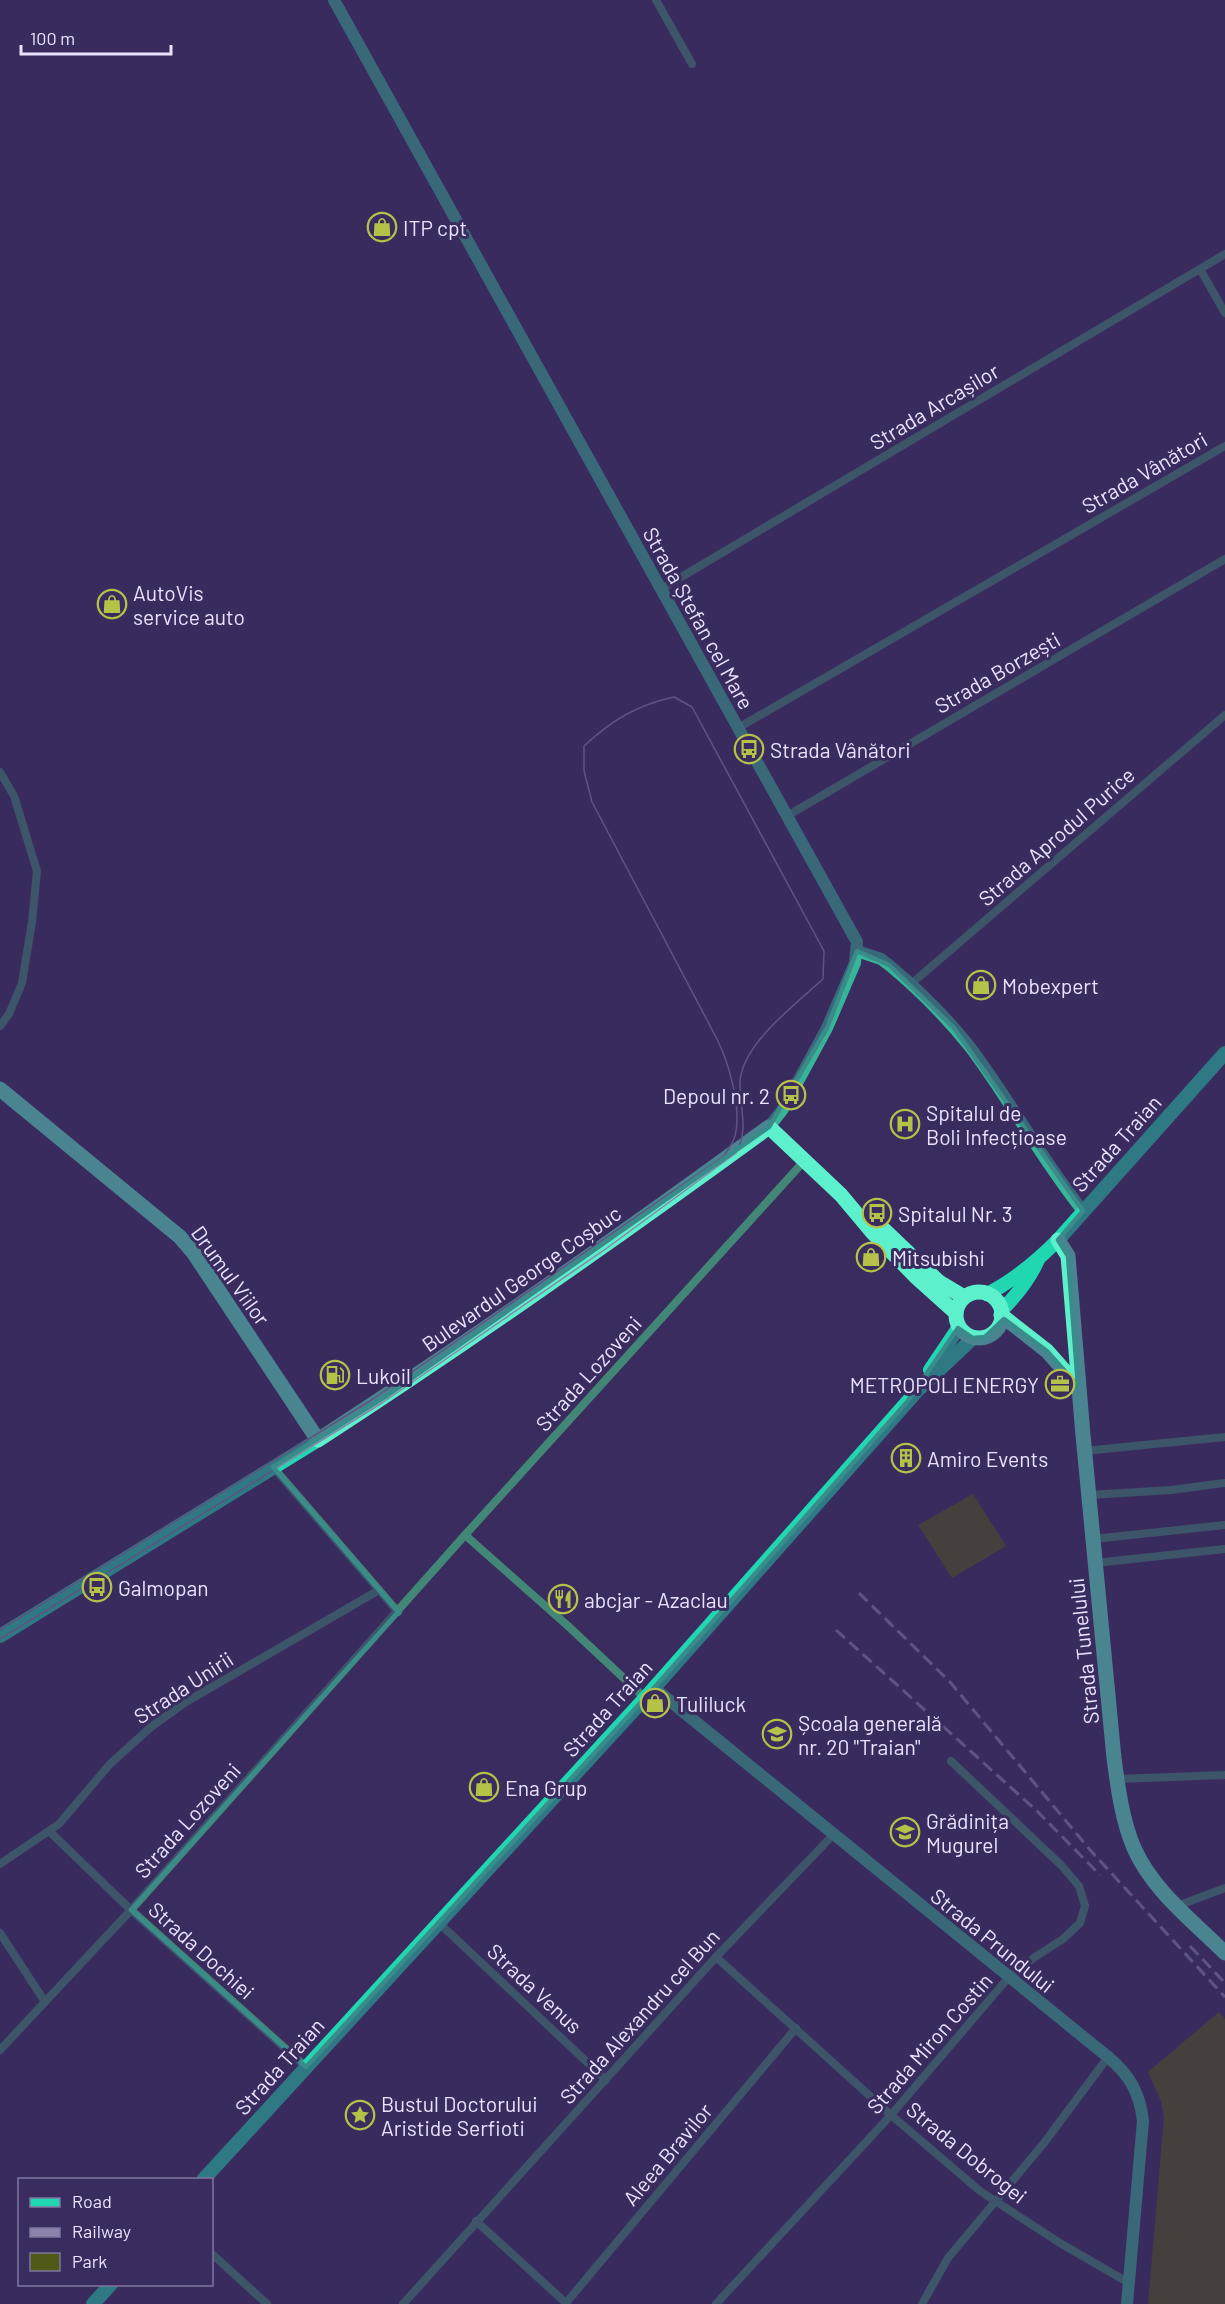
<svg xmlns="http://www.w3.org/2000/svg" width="1225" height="2304" viewBox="0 0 1225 2304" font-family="Barlow,sans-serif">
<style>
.green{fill:#525816}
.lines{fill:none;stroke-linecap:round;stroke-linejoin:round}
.street{stroke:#428775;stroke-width:8}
.secondary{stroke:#38b498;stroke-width:12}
.primary{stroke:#20d7b2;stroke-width:14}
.highway{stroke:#5cf0cc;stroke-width:15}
.tram{stroke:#8d83ab;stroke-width:1.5}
.rail{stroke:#8d83ab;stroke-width:3;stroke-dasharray:12 6;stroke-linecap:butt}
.marked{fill:none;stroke:#3a8c8b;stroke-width:4.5;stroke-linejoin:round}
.labels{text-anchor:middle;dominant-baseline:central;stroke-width:6;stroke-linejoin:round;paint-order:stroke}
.poi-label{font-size:21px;fill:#e8e3fe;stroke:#3a2c5f;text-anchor:start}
.street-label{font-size:21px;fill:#e8e3fe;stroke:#3a2c5f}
</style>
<rect width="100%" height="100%" fill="#3a2c5f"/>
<g class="green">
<polygon points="973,1494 1006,1546 952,1578 918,1525"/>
<polygon points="1219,2012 1225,2019 1225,2304 1148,2304 1164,2117 1161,2101 1148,2072"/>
</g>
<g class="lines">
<g class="street">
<polyline points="656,0 692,64"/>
<polyline points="1200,269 1225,313"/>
<polyline points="661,589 1225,254"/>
<polyline points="738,728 1225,446"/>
<polyline points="0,772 14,796 37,871 32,922 22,983 9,1014 0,1026"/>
<polyline points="787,816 1225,559"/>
<polyline points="911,984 1225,715"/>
<polyline points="1084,1451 1225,1437"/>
<polyline points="273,1467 398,1612"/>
<polyline points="1089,1495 1171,1490 1225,1483"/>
<polyline points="465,1535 568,1626 645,1698"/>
<polyline points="1093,1539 1225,1525"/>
<polyline points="1095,1563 1225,1549"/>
<polyline points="1117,1779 1225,1775"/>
<polyline points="50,1832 131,1910 306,2067"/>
<polyline points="0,1864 59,1824 110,1764 151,1727 186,1702 379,1590"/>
<polyline points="1177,1906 1225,1888"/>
<polyline points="439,1923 606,2080"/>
<polyline points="0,1933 45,2002"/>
<polyline points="716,1957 891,2115 980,2191 1060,2243 1129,2283"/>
<polyline points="0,2050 131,1910 465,1535 805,1160"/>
<polyline points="476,2221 567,2304"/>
<polyline points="212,2254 267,2304"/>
<polyline points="566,2303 796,2028"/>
<polyline points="403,2304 716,1957 833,1835"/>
<polyline points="716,2304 891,2115 1008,1978 1035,1957 1063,1939 1080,1923 1085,1906 1079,1886 1061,1865 951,1761"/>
<polyline points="922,2304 948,2258 1044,2143 1108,2057"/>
</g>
<g class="secondary">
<polyline points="334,0 857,942 855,963 827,1028 783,1109 769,1127"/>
<path d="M857 951 881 959 889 965C918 989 946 1017 970 1047 1010 1100 1041 1159 1083 1211"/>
<path d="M654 1688 1108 2057C1130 2075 1140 2094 1143 2121L1127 2304"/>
</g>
<g class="primary">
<path d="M987 1294C1013 1281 1037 1261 1058 1240L1225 1053"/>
<path d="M1001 1311C1017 1295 1029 1280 1038 1260"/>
<polyline points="930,1370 959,1327"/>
<polyline points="0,1636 318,1440"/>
<polyline points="203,2180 645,1698 916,1392 973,1338"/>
<polyline points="93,2304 111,2284"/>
</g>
<g class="highway">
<path d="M0 1089 180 1237 193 1252 318 1440C472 1340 621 1235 769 1127L841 1195 872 1232 917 1278 956 1313"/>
<polyline points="878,1224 939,1282 964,1297"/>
<path d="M1058 1240 1068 1256 1083 1435 1114 1758C1118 1788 1122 1820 1134 1848 1153 1891 1193 1921 1225 1953"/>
<circle cx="979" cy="1315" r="23"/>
<polyline points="1001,1315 1047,1351 1078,1386"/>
</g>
<path class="tram" d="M0 1630 370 1401 724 1156C728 1150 733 1143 735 1136 742 1109 729 1063 717 1039L592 802 584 771V746C612 720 637 705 674 697L692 707 824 951 823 979C796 1004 739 1046 740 1085 740 1110 749 1129 736 1153L607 1248 382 1403 0 1639"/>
<g class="rail">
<polyline points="859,1593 950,1682 1091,1851 1225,1997"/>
<polyline points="836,1630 1037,1811 1100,1875"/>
<polyline points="1190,1946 1225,1983"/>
</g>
</g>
<path d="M0 0H1225V2304H0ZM857 951 889 965 954 1028 1083 1211 1058 1240 1068 1256 1078 1386 1047 1351 1004 1319 985 1337 973 1338 958 1328 907 1402 645 1698 306 2067 131 1910 398 1612 273 1467 388 1395 769 1127 827 1028Z" fill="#3a2c5f" fill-opacity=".55" fill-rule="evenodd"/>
<path class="marked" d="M857 951 889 965 954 1028 1083 1211 1058 1240 1068 1256 1078 1386 1047 1351 1004 1319 985 1337 973 1338 958 1328 907 1402 645 1698 306 2067 131 1910 398 1612 273 1467 388 1395 769 1127 827 1028Z"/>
<defs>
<g id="shop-ring" transform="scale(1.5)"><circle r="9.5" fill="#3a2c5f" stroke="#b6c148" stroke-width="1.5"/><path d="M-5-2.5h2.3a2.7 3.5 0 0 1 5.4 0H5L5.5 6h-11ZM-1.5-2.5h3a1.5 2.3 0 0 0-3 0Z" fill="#b6c148"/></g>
<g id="bus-ring" transform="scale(1.5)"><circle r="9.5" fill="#3a2c5f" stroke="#b6c148" stroke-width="1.5"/><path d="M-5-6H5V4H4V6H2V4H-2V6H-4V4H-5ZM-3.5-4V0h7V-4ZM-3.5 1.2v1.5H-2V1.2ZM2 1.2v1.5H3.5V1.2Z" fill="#b6c148"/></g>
<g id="hospital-ring" transform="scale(1.5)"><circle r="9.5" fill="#3a2c5f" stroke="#b6c148" stroke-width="1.5"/><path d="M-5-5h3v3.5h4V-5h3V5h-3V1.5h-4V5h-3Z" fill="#b6c148"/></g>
<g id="fuel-ring" transform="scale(1.5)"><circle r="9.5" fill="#3a2c5f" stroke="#b6c148" stroke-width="1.5"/><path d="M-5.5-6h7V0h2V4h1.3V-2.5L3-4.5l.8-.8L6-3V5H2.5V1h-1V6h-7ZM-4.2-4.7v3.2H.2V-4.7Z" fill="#b6c148"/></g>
<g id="office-ring" transform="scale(1.5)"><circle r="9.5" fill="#3a2c5f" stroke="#b6c148" stroke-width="1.5"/><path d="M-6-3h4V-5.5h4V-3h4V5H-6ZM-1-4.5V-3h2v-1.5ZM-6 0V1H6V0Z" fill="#b6c148"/></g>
<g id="building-ring" transform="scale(1.5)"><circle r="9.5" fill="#3a2c5f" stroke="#b6c148" stroke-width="1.5"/><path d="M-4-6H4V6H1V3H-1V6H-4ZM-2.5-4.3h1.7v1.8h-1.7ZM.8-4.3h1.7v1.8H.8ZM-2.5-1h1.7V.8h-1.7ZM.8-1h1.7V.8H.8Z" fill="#b6c148"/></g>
<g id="restaurant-ring" transform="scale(1.5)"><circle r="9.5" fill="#3a2c5f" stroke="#b6c148" stroke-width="1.5"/><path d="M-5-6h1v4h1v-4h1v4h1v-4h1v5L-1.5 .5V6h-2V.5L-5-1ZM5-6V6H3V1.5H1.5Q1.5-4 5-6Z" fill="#b6c148"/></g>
<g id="school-ring" transform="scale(1.5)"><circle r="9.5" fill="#3a2c5f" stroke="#b6c148" stroke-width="1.5"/><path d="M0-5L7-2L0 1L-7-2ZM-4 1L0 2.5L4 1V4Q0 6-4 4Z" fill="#b6c148"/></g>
<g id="sight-ring" transform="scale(1.5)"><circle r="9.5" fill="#3a2c5f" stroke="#b6c148" stroke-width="1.5"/><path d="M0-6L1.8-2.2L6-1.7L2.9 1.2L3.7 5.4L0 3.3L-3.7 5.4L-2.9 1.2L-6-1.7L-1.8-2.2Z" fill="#b6c148"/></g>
</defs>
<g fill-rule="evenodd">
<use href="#shop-ring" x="382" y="227"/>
<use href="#shop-ring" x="112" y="604"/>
<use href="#bus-ring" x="749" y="749"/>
<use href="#shop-ring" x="981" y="985"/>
<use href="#bus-ring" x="791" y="1095"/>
<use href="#hospital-ring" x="905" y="1124"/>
<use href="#bus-ring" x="877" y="1213"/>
<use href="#shop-ring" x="871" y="1257"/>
<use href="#fuel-ring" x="335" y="1375"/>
<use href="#office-ring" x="1060" y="1384"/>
<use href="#building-ring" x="906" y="1458"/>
<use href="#bus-ring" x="97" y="1587"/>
<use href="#restaurant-ring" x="563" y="1599"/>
<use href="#shop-ring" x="655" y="1703"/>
<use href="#school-ring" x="777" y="1734"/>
<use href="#shop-ring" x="484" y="1787"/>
<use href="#school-ring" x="905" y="1832"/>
<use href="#sight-ring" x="360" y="2115"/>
</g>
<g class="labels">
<g class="poi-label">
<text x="403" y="227">ITP cpt</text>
<text x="133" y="592">AutoVis<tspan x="133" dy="24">service auto</tspan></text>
<text x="770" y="749">Strada Vânători</text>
<text x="1002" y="985">Mobexpert</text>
<text x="770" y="1095" text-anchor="end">Depoul nr. 2</text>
<text x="926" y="1112">Spitalul de<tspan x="926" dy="24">Boli Infecțioase</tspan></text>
<text x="898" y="1213">Spitalul Nr. 3</text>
<text x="892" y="1257">Mitsubishi</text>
<text x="356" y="1375">Lukoil</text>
<text x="1039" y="1384" text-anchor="end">METROPOLI ENERGY</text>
<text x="927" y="1458">Amiro Events</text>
<text x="118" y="1587">Galmopan</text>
<text x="584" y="1599">abcjar - Azaclau</text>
<text x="676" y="1703">Tuliluck</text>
<text x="798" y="1722">Școala generală<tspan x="798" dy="24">nr. 20 "Traian"</tspan></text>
<text x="505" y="1787">Ena Grup</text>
<text x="926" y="1820">Grădinița<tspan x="926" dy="24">Mugurel</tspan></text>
<text x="381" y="2103">Bustul Doctorului<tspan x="381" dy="24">Aristide Serfioti</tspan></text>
</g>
<g class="street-label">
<text transform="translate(934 406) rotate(-31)">Strada Arcașilor</text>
<text transform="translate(1144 472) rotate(-30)">Strada Vânători</text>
<text transform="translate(699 618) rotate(61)">Strada Ștefan cel Mare</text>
<text transform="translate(997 672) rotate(-30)">Strada Borzești</text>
<text transform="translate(1056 836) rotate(-41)">Strada Aprodul Purice</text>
<text transform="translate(1116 1143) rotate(-48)">Strada Traian</text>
<text transform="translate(231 1275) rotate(54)">Drumul Viilor</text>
<text transform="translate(521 1278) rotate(-35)">Bulevardul George Coșbuc</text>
<text transform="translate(588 1373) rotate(-48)">Strada Lozoveni</text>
<text transform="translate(1083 1651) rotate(-96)">Strada Tunelului</text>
<text transform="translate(183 1687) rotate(-33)">Strada Unirii</text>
<text transform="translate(607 1708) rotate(-48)">Strada Traian</text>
<text transform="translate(187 1820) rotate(-48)">Strada Lozoveni</text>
<text transform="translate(993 1940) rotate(39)">Strada Prundului</text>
<text transform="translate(202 1950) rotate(42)">Strada Dochiei</text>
<text transform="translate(535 1988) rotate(43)">Strada Venus</text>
<text transform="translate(639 2016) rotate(-48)">Strada Alexandru cel Bun</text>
<text transform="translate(929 2043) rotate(-49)">Strada Miron Costin</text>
<text transform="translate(279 2066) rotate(-48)">Strada Traian</text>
<text transform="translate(967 2152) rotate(39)">Strada Dobrogei</text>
<text transform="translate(667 2154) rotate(-50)">Aleea Bravilor</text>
</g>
</g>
<rect x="18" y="2178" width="195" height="108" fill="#3a2c5f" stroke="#80759f" stroke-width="1.5"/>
<rect x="30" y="2198" width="30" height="9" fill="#20d7b2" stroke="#80759f" stroke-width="1.5"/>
<text x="72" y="2208" font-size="18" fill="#e8e3fe">Road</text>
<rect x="30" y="2228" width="30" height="9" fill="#8d83ab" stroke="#80759f" stroke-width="1.5"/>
<text x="72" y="2238" font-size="18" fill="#e8e3fe">Railway</text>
<rect x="30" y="2253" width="30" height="18" fill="#525816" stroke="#80759f" stroke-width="1.5"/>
<text x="72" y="2268" font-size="18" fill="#e8e3fe">Park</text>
<path d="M21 45v9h150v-9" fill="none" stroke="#e8e3fe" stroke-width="3"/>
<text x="30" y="45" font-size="18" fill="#e8e3fe" stroke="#3a2c5f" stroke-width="4.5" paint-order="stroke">100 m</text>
</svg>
